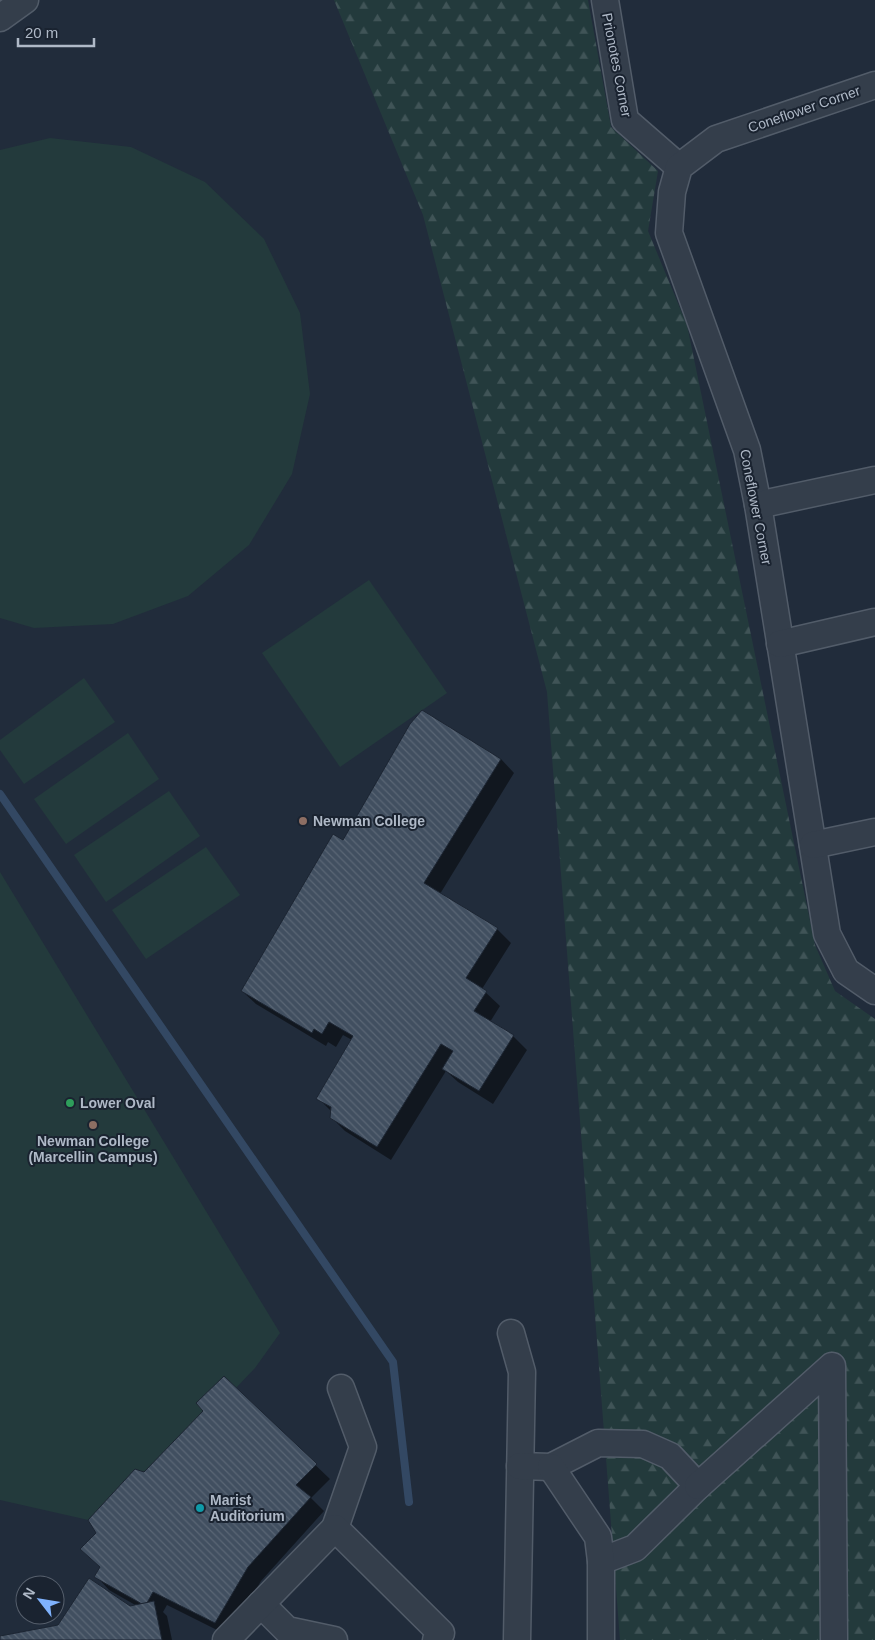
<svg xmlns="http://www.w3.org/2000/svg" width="875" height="1640" viewBox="0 0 875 1640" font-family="Helvetica,sans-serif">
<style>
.forest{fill:url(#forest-firs)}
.garden{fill:#233a3c}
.shadow{fill:#0007}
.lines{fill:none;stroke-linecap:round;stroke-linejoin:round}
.stream{stroke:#334863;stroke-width:8}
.building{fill:url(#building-back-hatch);stroke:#1c2532}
.minor-casing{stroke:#525c69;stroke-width:29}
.minor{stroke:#343e4b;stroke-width:26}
.education-dot{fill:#8d6e63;stroke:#1a2330;stroke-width:2}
.leisure-dot{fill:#2e9e5b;stroke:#1a2330;stroke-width:2}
.culture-dot{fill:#0f9aa8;stroke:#1a2330;stroke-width:2}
.labels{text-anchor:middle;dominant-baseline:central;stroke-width:4;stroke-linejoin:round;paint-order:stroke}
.street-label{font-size:14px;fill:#afb9c7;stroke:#1a2330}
.poi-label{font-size:14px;font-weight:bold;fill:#afb9c7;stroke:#1a2330;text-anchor:start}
</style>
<defs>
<pattern id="forest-firs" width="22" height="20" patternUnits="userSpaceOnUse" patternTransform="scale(1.25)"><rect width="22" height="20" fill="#233a3c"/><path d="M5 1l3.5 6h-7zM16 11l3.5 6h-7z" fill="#405457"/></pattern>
<pattern id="building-back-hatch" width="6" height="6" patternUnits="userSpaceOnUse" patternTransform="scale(1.25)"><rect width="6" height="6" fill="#414f60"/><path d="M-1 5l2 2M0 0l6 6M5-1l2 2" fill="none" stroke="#5a6675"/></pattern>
</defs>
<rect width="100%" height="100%" fill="#212c3b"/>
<polygon class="forest" points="334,0 588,0 611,127 658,171 648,231 687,325 815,945 835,991 875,1019 875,1640 620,1640 547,692 423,215"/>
<g class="garden">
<polygon points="50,138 131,147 205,182 264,239 300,313 310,394 292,474 249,545 188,596 113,624 34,628 0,618 0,150"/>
<polygon points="369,580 447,693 340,767 262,653"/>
<polygon points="84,678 115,722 24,784 0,750 0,740"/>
<polygon points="128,733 159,779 66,844 34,799"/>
<polygon points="169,791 200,836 106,902 74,855"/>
<polygon points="206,847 240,895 146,959 112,910"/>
<polygon points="0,872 280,1333 255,1368 106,1524 0,1500"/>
</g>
<g class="shadow">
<polygon points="501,759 514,773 440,894 497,929 511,943 482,989 500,1006 490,1022 513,1036 527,1050 493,1104 458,1082 446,1071 391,1160 345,1131 331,1117 332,1112 318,1098 352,1040 343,1035 336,1047 328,1042 326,1046 256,1004 242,991 343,842"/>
<polygon points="224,1378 330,1479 311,1498 324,1511 261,1581 229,1636 167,1605 163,1612 167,1616 172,1640 0,1640 0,1637 59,1626 137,1606 109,1590 96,1576 101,1567 97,1533 144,1474 205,1411"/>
</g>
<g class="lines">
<polyline class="stream" points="0,794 393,1362 409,1502"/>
</g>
<g class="building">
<polygon points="422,710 501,759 424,883 498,928 466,978 487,991 474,1011 514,1035 479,1091 442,1069 453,1051 441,1044 377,1147 330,1118 331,1107 316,1099 353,1036 329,1022 322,1034 314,1029 312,1033 241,991 333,834 343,840 410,724"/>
<polygon points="224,1376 317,1464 296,1485 311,1497 248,1567 215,1623 153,1592 147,1603 142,1604 94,1577 100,1567 80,1549 96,1533 88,1520 135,1469 144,1472 203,1411 196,1403"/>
<polygon points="89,1578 130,1606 154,1601 162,1640 0,1640 0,1636 58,1625"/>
</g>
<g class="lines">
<g class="minor-casing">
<g id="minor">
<polyline points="605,0 625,120 679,167"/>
<polyline points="0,18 25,0"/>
<polyline points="875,85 716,139 679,167 672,192 669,233 747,450 758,505 827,934 846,971 875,991"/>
<polyline points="758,505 875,480"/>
<polyline points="780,644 875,622"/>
<polyline points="813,845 875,832"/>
<polyline points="511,1333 522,1372 517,1640"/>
<polyline points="520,1466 551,1467 598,1443 643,1444 670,1456 698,1486 635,1548 601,1561"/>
<polyline points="551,1467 598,1537 601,1561 601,1640"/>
<polyline points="698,1486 832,1366 834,1640"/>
<polyline points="335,1528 363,1447 341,1388"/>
<polyline points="261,1604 287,1630 334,1640"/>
<polyline points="226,1640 335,1528 441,1633 436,1640"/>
</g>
</g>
<use href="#minor" class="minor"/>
</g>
<g class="education-dot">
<circle cx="303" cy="821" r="5"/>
<circle cx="93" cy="1125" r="5"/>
</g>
<circle class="leisure-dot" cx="70" cy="1103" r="5"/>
<circle class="culture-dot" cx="200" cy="1508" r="5"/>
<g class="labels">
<g class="street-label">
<text transform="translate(617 65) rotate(79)">Prionotes Corner</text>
<text transform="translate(804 109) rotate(-19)">Coneflower Corner</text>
<text transform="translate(756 507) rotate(79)">Coneflower Corner</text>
</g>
<g class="poi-label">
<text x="313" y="821">Newman College</text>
<text x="80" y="1103">Lower Oval</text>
<text x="93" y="1141" text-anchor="middle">Newman College<tspan x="93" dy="16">(Marcellin Campus)</tspan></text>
<text x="210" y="1500">Marist<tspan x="210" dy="16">Auditorium</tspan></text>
</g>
</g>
<g transform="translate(40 1600) rotate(301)"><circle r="24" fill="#1a2330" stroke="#565f6c"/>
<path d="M0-4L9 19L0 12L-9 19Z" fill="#7fb2fd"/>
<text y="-8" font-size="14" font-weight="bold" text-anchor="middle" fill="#afb9c7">N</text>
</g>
<path d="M18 38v8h76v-8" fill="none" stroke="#afb9c7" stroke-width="2.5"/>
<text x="25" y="38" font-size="15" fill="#afb9c7" stroke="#1a2330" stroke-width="4" paint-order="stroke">20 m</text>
</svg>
